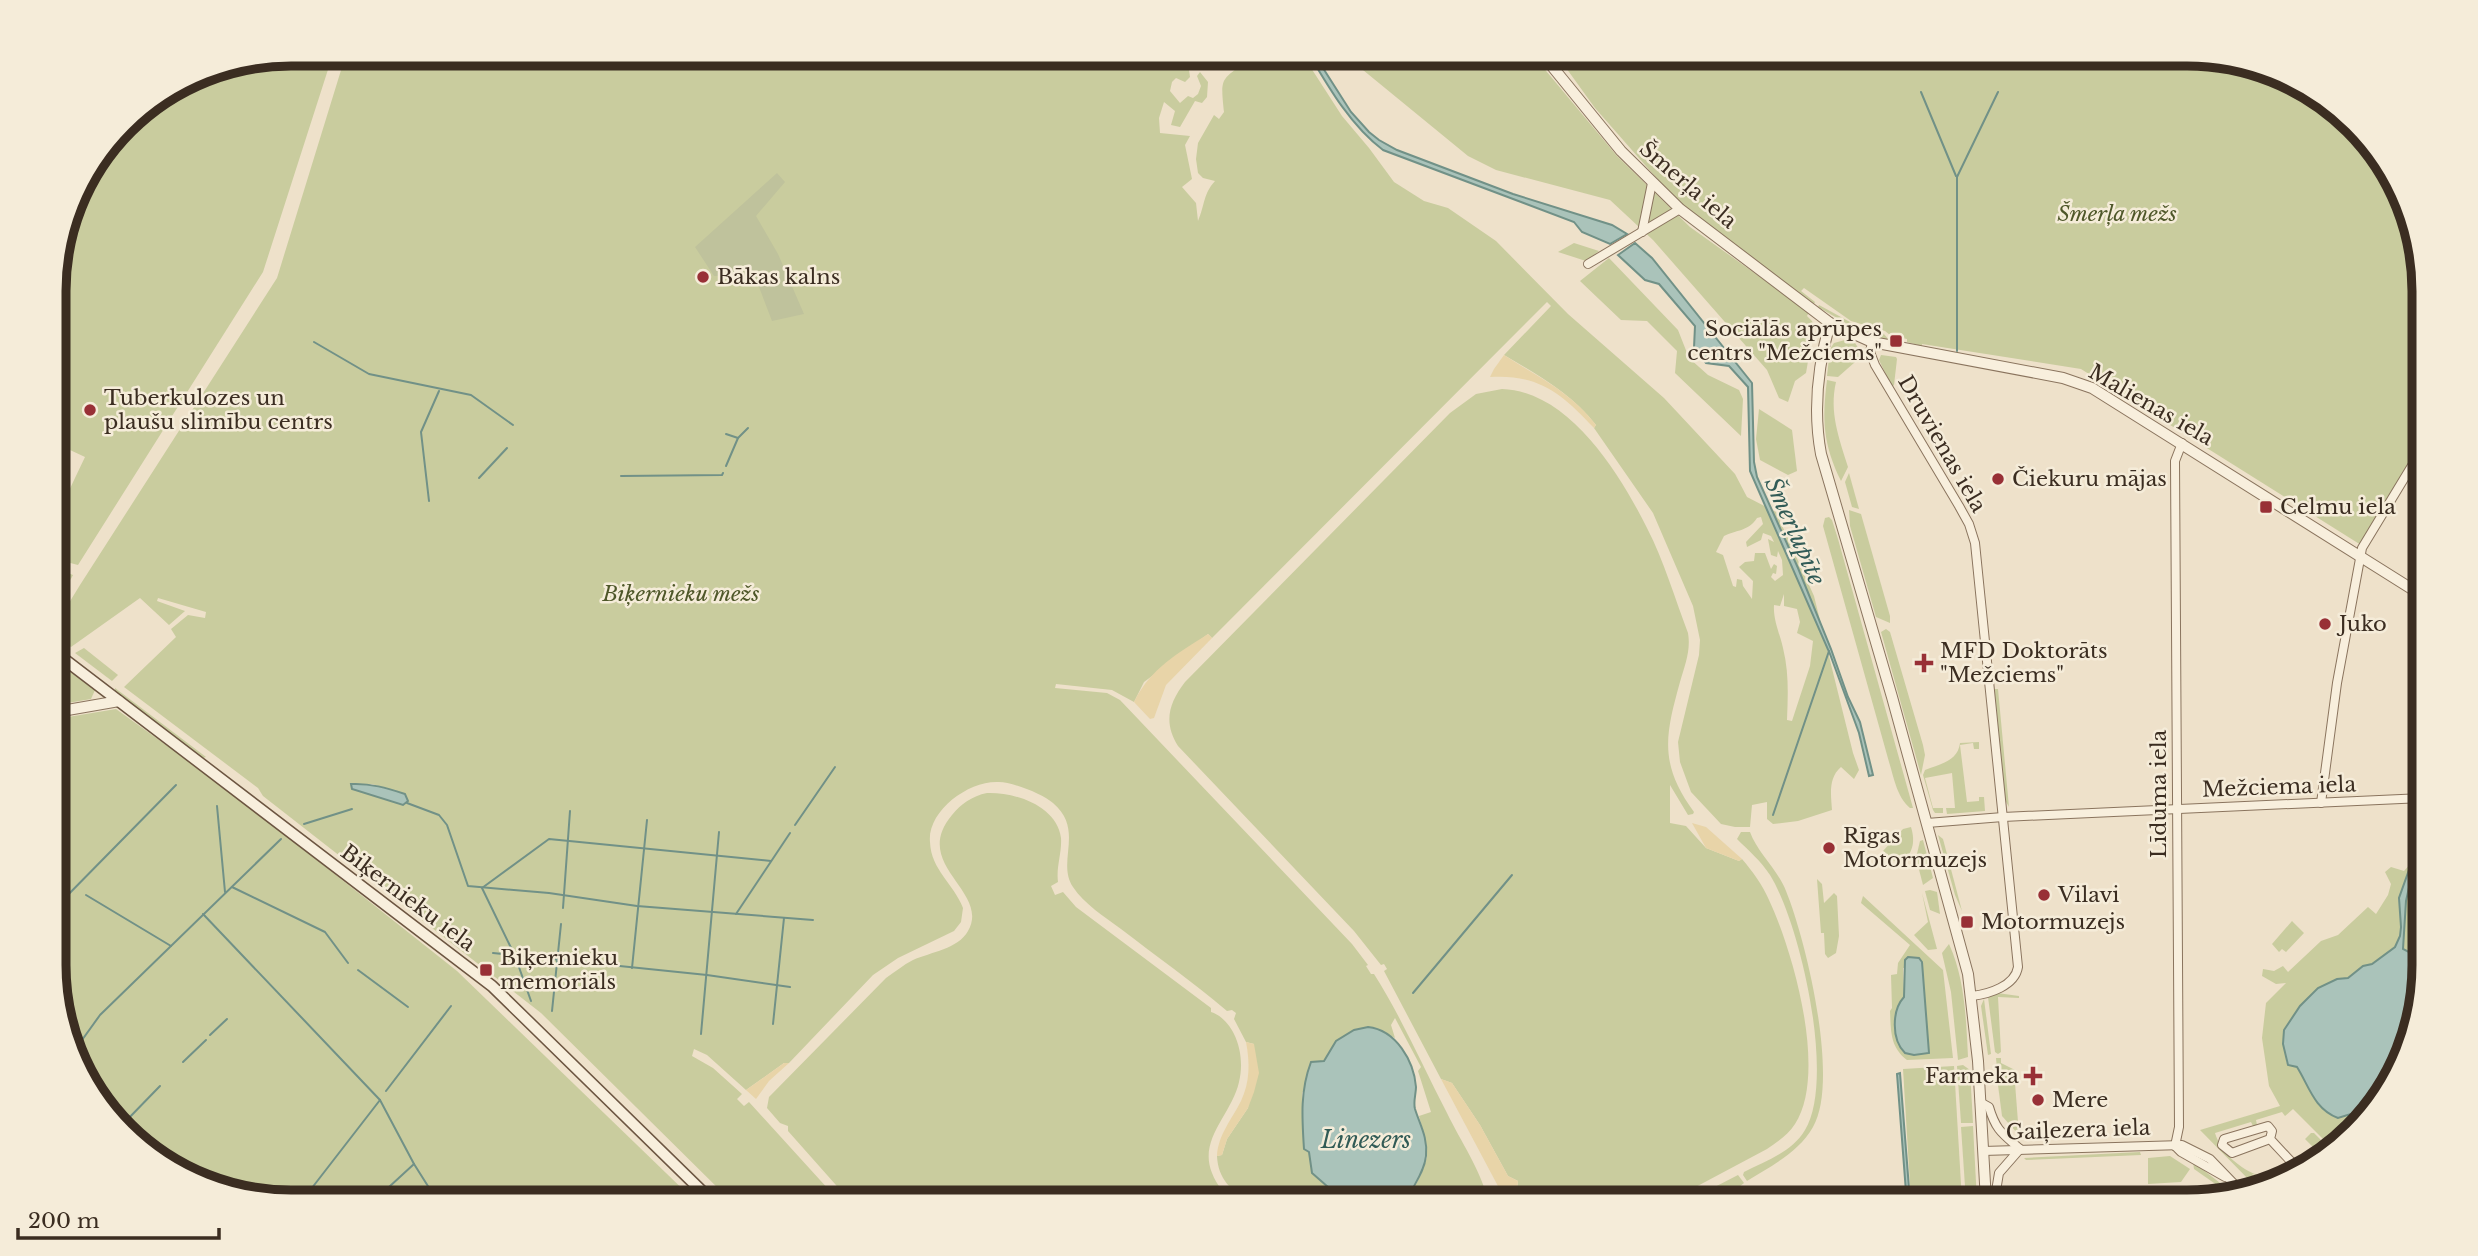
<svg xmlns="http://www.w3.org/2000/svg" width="2478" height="1256" viewBox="0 0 2478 1256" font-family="'Libre Baskerville',serif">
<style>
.green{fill:#c9cc9e;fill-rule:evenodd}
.sand{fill:#e8d4a8}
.cemetery{fill:#bfc29c}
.water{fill:#aac3ba;stroke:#719187;stroke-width:2}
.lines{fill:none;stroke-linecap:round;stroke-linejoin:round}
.stream{stroke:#719187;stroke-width:2}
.minor-casing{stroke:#8a745e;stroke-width:10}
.tertiary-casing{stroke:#8a745e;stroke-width:12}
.secondary-casing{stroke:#6c5541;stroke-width:13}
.minor{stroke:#f8efdd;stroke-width:8}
.tertiary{stroke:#f8efdd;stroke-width:10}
.secondary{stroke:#f8efdd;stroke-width:10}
.poi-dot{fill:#983036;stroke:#f5ecd9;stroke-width:2.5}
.labels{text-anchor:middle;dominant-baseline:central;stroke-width:5;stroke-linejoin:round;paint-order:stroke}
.street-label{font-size:21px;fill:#3b2d21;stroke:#f5ecd9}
.park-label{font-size:21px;font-style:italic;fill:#4e5729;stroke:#f5ecd9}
.poi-label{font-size:21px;fill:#3b2d21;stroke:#f5ecd9;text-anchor:start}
.water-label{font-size:23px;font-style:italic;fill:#315b56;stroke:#f5ecd9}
.rim{fill:none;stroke:#3b2d21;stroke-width:9}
</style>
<rect width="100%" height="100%" fill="#eee1ca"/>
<g class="green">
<polygon points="291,54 333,54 263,272 78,565 55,559 55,520 85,457 55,443 55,275 79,186 135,113 201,72"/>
<path d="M346 54H1218L1213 58 1203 59 1208 65 1189 70 1190 77 1185 82 1176 78 1172 82 1170 91 1180 103 1188 96 1193 98 1198 94 1201 86 1197 76 1200 72 1208 82 1207 97 1202 103 1195 101 1180 127 1171 125 1175 111 1164 102 1159 118 1160 133 1190 136 1185 145 1192 179 1182 187 1196 203 1198 221C1205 205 1203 194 1215 181L1203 178 1198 173 1196 159 1198 143 1214 115 1219 119 1224 112C1220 75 1221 81 1251 58L1250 54H1269L1266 60 1275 68 1291 54H1302L1342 116 1369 148 1394 182 1424 201 1448 208 1496 241 1568 314 1664 398 1735 474 1747 497 1776 512 1814 596 1853 753 1859 770 1854 779 1841 767C1828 778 1831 795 1832 810L1798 821 1773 824 1767 819V802L1752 805 1750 827H1735L1721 824 1691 792 1680 762 1678 742 1699 655 1700 640 1693 606 1653 513 1594 428 1596 425C1571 393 1538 375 1504 355L1551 306 1547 302 1212 638 1208 634 1144 682 1134 702 1112 690 1056 684 1055 688 1107 693 1120 700 1352 944 1368 965 1366 966 1371 974H1374C1402 1018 1423 1067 1447 1113 1461 1142 1481 1170 1488 1201H1407L1421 1175 1427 1157 1426 1142 1419 1116 1431 1112 1418 1071 1421 1067 1395 1018 1391 1025 1395 1038 1376 1028 1336 1041 1325 1061 1319 1063 1302 1093 1303 1134 1309 1152 1325 1182 1335 1195 1344 1201C1325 1201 1266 1206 1252 1200 1231 1193 1218 1178 1217 1156L1222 1155 1227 1139 1248 1108 1254 1044 1246 1042 1234 1019 1236 1013 1232 1010 1227 1011C1193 982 1156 956 1121 929 1105 917 1084 904 1073 887 1056 862 1085 830 1053 803 1043 794 1012 782 999 782 969 780 927 811 930 842 931 870 954 884 963 908L961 922 954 931 898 958 873 975 789 1063H784L746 1090 707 1055 694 1049 692 1056 713 1068 742 1094 737 1099 744 1106 749 1102 840 1202H732L541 1013 263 796 258 788 124 687 176 637 171 629 188 615 205 618 206 612 158 598 157 601 185 611 169 625 140 598 71 647 56 635V624L80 585 277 278ZM1761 517 1763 524 1746 542 1747 547 1761 540 1763 533 1771 536 1774 542 1768 539 1771 555 1777 557 1778 551 1782 560 1783 575 1775 581 1771 577 1773 573 1776 574 1777 566 1774 564 1771 569 1765 553H1755L1754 561 1745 562 1739 567 1753 581 1752 599 1743 586 1742 580 1737 579 1736 587 1733 586 1723 555 1716 552 1724 536C1736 530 1749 531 1757 518ZM1784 594V606L1797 609 1800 622 1797 633 1813 641 1810 666 1792 721 1787 720C1788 695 1789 672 1783 648 1780 634 1773 620 1774 605L1780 606ZM352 784H372L405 794H369L352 789Z"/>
<polygon points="1349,54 1532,54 1617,156 1690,227 1809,312 1807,316 1812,321 1814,326 1806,373 1795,381 1788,402 1779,398 1767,370 1653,240 1610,200 1496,170 1468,156 1363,70"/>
<polygon points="1556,54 2187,54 2291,79 2384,159 2422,261 2422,446 2361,545 2081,369 1922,344 1922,346 1907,342 1907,339 1898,337 1895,339 1885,331 1851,321 1804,288 1801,291 1815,302 1814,304 1681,206 1595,108"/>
<polygon points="1574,243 1599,251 1586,261 1558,252"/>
<polygon points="1609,258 1678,330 1689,358 1708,375 1739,390 1743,399 1741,436 1675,373 1677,351 1647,321 1621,320 1580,281"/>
<polygon points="1819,305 1861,328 1883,333 1890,341 1863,333 1818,307"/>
<polygon points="1845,340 1855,343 1863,355 1838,377 1827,376 1830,349 1834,343"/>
<polygon points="1881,355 1896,357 1897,359 1894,385 1892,387 1879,360"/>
<path d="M1827 380 1836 382C1829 412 1839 438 1848 467L1841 481C1823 444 1822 420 1827 380Z"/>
<path d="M1502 389C1569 391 1620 474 1647 528 1664 561 1675 599 1688 633 1691 650 1685 665 1680 682 1665 736 1659 764 1694 812L1693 814 1688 815 1670 785V823L1686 826 1706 848 1739 861 1742 859C1753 872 1762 884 1769 900 1793 951 1828 1073 1795 1124 1788 1135 1777 1142 1767 1149L1675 1198C1652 1204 1606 1204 1582 1201 1560 1198 1540 1188 1517 1190L1518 1181 1508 1176 1480 1125 1452 1083 1441 1079 1384 971 1387 969 1384 964 1381 965 1354 931 1178 746C1163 722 1169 703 1185 682L1450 413 1476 394Z"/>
<polygon points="1759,409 1792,430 1797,471 1788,475 1760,460 1756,439"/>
<polygon points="1849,473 1859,509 1852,507 1845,482"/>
<polygon points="1849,510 1861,514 1890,616 1890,623 1876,617 1850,526"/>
<path d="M1829 517 1832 520 1838 539 1913 808H1910C1897 797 1894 778 1889 762L1823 526 1825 518Z"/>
<path d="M55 568 73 575C69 584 61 588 55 598Z"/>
<polygon points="1886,629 1890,632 1923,745 1925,755 1921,775 1883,639 1881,632"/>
<polygon points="84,648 118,675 112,681 75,653"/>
<polygon points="56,661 95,690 91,699 56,705"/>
<polygon points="115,688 206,757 203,758 115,691"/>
<polygon points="1994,689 1998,689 2009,807 2005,800"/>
<polygon points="116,709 230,791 457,971 696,1202 291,1202 187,1177 103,1109 56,996 56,719"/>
<path d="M1979 742V749H1974L1973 743 1960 745 1967 802 1979 801V797H1984L1985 811 1947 814 1946 808H1955L1952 773 1925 778 1933 808H1943V813H1935L1933 810 1923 775 1925 770C1940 764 1958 761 1960 743Z"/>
<path d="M987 793C1015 792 1057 806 1061 838 1062 853 1056 867 1058 882L1051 886 1055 895 1063 892 1076 907 1211 1008V1012C1221 1015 1229 1024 1234 1034 1241 1048 1243 1066 1239 1082 1232 1114 1198 1139 1212 1173 1217 1186 1225 1195 1237 1202H851L788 1131V1126L780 1123 767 1108 769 1097 886 978C895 972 903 965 913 960 931 952 958 949 968 931 991 891 910 865 952 815 961 804 972 796 987 793Z"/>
<path d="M1911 827C1916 844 1912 853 1900 866L1883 851 1903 829Z"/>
<path d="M1741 832H1750C1757 852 1778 870 1786 891 1806 940 1840 1081 1813 1127 1799 1152 1771 1166 1747 1181L1743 1175 1744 1172C1766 1161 1792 1152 1805 1130 1836 1079 1800 923 1770 875 1761 861 1748 850 1737 839Z"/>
<polygon points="1938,835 1943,839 1962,911 1955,895"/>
<polygon points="1923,840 1933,878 1923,885 1916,858 1920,841"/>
<path d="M2413 861 2399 898 2401 927 2400 936 2395 947 2372 964 2364 966 2348 978 2337 979 2316 990 2300 1006 2286 1061 2288 1065 2297 1067C2309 1086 2314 1109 2338 1118L2354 1113 2360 1114 2330 1146 2293 1109 2285 1116 2282 1112 2256 1120 2257 1125 2253 1126 2251 1122 2215 1133C2221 1153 2240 1169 2260 1176L2252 1174 2258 1182 2253 1184 2200 1130 2280 1106 2269 1086 2262 1038 2266 1003 2286 983 2276 984 2262 976 2263 969 2274 971 2283 966 2288 972 2321 941 2338 935 2368 907 2376 914 2388 895 2391 884 2385 872 2391 867 2404 871Z"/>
<polygon points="2417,863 2421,865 2416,917 2424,921 2424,960 2403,950 2406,901 2410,883"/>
<polygon points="1817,879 1822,884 1824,903 1834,893 1837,896 1839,936 1836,953 1828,958 1825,954 1824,933 1821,933"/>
<polygon points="1930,890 1937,892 1940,914 1930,910 1925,891"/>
<polygon points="1922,893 1937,949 1928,950 1914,935 1928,922"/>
<path d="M1863 896 1943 970 1953 1058 1907 1060C1890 1047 1891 1031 1890 1011L1892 1008 1891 975 1897 974 1898 963 1910 945 1861 903ZM1922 967 1929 1053 1897 1041 1895 1016 1904 997 1903 968Z"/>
<polygon points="2292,921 2304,933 2286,952 2282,949 2279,952 2272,944"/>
<path d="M1949 944C1965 979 1966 1018 1968 1057L1958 1060 1951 992 1942 953Z"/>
<polygon points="1997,993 2019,996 2019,998 1998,997 2001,1052 1998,1054 1995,1052 1988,997"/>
<polygon points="1984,999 1991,1054 1988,1055 1981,1006"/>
<polygon points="1996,1058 2001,1058 2001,1063 2015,1070 2010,1080 2001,1081 1998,1079"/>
<polygon points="1963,1065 1970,1070 1973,1123 1961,1123 1957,1066"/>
<polygon points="1954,1066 1962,1201 1911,1201 1903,1069"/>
<polygon points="2011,1082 2015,1083 2019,1135 2002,1116 1998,1085"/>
<polygon points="1973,1126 1977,1201 1966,1201 1961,1127"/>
<polygon points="2311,1133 2314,1133 2326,1145 2317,1156 2314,1153 2316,1150 2305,1139"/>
<polygon points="2140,1152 2141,1155 2026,1160 2024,1158"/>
<polygon points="2170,1156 2190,1169 2181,1182 2148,1184 2148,1158"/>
<polygon points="2193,1162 2224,1186 2224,1190 2194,1169"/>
<polygon points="1738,1175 1744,1183 1721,1201 1695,1201 1705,1192"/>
</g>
<g class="sand">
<path d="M1504 355C1538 377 1571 392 1596 425L1594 428C1562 394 1539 374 1490 377L1494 369Z"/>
<path d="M1208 634 1212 638 1166 685 1154 718 1150 719 1134 702C1151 668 1177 654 1208 634Z"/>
<polygon points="1692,823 1706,827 1742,859 1739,861 1706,848"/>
<path d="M1246 1042 1254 1044 1259 1073 1254 1092 1248 1108 1227 1139 1222 1155 1217 1156C1218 1135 1232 1119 1241 1101 1250 1082 1250 1063 1246 1042Z"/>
<polygon points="784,1063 789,1063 769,1081 756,1099 746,1090"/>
<polygon points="1441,1079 1452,1083 1480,1125 1508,1176 1518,1181 1517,1190 1510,1192 1499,1188"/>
</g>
<polygon class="cemetery" points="777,173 785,182 756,216 778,254 804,314 772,321 754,274 714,276 695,247"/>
<g class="water">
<path d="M1309 54H1314L1351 112 1369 132 1379 140 1397 150 1513 194 1612 225 1627 234 1610 244 1582 232 1574 222 1383 150C1351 126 1329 88 1309 54Z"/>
<polygon points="1635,243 1652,258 1752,383 1754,462 1757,477 1798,568 1831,649 1848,697 1860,722 1873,775 1869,776 1859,733 1830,654 1750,471 1748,387 1729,366 1706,363 1694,348 1695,326 1659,284 1645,280 1618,255"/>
<path d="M351 784C370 783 387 788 405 794L408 801 403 805 352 789Z"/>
<path d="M2415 861 2417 863 2410 883 2406 901 2403 949 2424 960V965L2399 1069 2360 1114 2354 1113 2338 1118C2314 1109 2309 1086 2297 1067L2288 1065 2283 1044 2284 1030 2300 1006 2318 988 2337 979 2348 978 2363 966 2372 964 2395 947 2400 936 2401 927 2399 898 2409 870Z"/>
<path d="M1908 957 1919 958 1922 962 1929 1053 1914 1055 1905 1053C1891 1039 1892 1010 1904 997L1905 960Z"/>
<path d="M1368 1027C1396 1030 1414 1061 1416 1087 1416 1094 1413 1102 1415 1109 1420 1125 1428 1138 1426 1156 1424 1174 1412 1186 1407 1201H1344L1312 1173 1309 1152 1304 1149C1302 1118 1300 1091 1311 1062L1324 1061 1336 1041 1354 1030Z"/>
<polygon points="1900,1073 1910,1201 1906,1201 1906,1192 1897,1074"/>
</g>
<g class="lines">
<g class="stream">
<polyline points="1921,92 1956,176"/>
<polyline points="314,342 369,374 471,395 513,425"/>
<polyline points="1957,351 1957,177 1998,92"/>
<polyline points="726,434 738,438"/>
<polyline points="726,466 738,438 748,428"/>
<polyline points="621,476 722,475 723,473"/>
<polyline points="479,478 507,448"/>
<polyline points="429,501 421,432 439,391"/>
<polyline points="407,803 439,815 447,825 468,886 549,893 637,906 813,920"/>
<polyline points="217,806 225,892"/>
<polyline points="1773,815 1829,651"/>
<polyline points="304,824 352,809"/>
<polyline points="795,825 835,767"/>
<polyline points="232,887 325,932 348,963"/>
<polyline points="86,895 171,946"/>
<polyline points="56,907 176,785"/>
<polyline points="563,908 570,811"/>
<polyline points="203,914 380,1100 414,1164"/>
<polyline points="736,914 790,833"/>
<polyline points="493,953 707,975 790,987"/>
<polyline points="632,968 647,820"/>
<polyline points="358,970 408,1007"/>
<polyline points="1413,993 1512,875"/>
<polyline points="531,1001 515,956 482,888 549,839 771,861"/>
<polyline points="552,1011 561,924"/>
<polyline points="773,1024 784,918"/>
<polyline points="701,1034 719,832"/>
<polyline points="210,1035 227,1019"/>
<polyline points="77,1047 100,1015 281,839"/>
<polyline points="183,1062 206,1040"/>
<polyline points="386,1091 451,1006"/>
<polyline points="124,1123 160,1086"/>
<polyline points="308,1193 380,1100"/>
<polyline points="396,1199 389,1187 414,1164 438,1202"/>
</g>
<g class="minor-casing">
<g id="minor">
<polyline points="1642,232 1652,183"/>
<polyline points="1588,264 1680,209"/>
<path d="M1872 342 1870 352 1875 365 1959 506 1969 524 1975 543 2018 967C2015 986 1989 994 1972 996"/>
<polyline points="2321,803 2337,683 2362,548 2422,449"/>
<polyline points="1927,823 2003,817 2423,798"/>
<path d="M1980 1102 1989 1107C1996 1131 2003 1134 2020 1149"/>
<polyline points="2270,1139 2232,1153 2222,1145 2224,1139 2268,1126 2272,1131 2270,1139 2298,1169"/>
<polyline points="2175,1146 2179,1127 2175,461 2182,443"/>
<polyline points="2175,1146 2181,1152 2225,1177"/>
<polyline points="1983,1151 2182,1145 2210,1159 2239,1189"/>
<polyline points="2281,1175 2292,1162"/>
<polyline points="1992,1201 1995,1197 1999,1173 2020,1149"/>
</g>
</g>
<g class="tertiary-casing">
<g id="tertiary">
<polyline points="1542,54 1621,151 1680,209 1830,323 1872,342 2063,378 2092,388 2423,596"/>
<path d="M1830 323C1818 365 1813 411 1821 454L1892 697 1968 974 1978 1061 1986 1201"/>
<polyline points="56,712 119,701"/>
</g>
</g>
<g class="secondary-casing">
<polyline id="secondary" points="56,653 492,986 713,1202"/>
</g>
<use href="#minor" class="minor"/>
<use href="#tertiary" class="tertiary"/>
<use href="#secondary" class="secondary"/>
</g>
<g class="poi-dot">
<circle cx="703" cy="277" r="7"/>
<rect x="1889" y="334" width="14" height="14" rx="3.5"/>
<circle cx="90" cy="410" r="7"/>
<circle cx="1998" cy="479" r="7"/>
<rect x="2259" y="500" width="14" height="14" rx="3.5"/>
<circle cx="2325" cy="624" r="7"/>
<path d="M1920.5 652.5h7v7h7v7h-7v7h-7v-7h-7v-7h7z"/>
<circle cx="1829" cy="848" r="7"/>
<circle cx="2044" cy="895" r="7"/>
<rect x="1960" y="915" width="14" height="14" rx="3.5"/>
<rect x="479" y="963" width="14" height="14" rx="3.5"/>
<path d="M2029.5 1065.5h7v7h7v7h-7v7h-7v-7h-7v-7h7z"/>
<circle cx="2038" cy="1100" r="7"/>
</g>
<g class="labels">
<g class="street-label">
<text transform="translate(1688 185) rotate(41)">Šmerļa iela</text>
<text transform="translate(2151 405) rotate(30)">Malienas iela</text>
<text transform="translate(1942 444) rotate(60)">Druvienas iela</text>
<text transform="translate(2279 787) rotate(-2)">Mežciema iela</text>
<text transform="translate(2159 794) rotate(-90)">Līduma iela</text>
<text transform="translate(408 898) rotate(37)">Biķernieku iela</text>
<text transform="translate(2078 1130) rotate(-2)">Gaiļezera iela</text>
</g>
<g class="park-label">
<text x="2117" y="214">Šmerļa mežs</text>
<text x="681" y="594">Biķernieku mežs</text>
</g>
<g class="poi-label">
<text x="717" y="277">Bākas kalns</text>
<text x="1882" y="329" text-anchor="end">Sociālās aprūpes<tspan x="1882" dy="24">centrs "Mežciems"</tspan></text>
<text x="104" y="398">Tuberkulozes un<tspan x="104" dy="24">plaušu slimību centrs</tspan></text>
<text x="2012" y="479">Čiekuru mājas</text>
<text x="2280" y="507">Celmu iela</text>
<text x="2339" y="624">Juko</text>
<text x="1940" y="651">MFD Doktorāts<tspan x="1940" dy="24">"Mežciems"</tspan></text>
<text x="1843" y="836">Rīgas<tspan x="1843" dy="24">Motormuzejs</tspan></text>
<text x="2058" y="895">Vilavi</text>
<text x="1981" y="922">Motormuzejs</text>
<text x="500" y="958">Biķernieku<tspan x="500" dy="24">memoriāls</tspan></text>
<text x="2019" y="1076" text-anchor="end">Farmeka</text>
<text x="2052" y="1100">Mere</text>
</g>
<g class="water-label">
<text transform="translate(1795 531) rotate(66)">Šmerļupīte</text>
<text x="1366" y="1140">Linezers</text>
</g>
</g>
<path d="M0 0H2478V1256H0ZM291 66H2187A225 225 0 0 1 2412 291V965A225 225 0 0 1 2187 1190H291A225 225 0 0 1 66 965V291A225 225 0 0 1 291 66Z" fill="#f5ecd9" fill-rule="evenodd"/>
<path class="rim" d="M291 66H2187A225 225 0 0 1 2412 291V965A225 225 0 0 1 2187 1190H291A225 225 0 0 1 66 965V291A225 225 0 0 1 291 66Z"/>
<path d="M18 1228v10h201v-10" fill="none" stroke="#3b2d21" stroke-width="3.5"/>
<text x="28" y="1228" font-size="21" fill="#3b2d21" stroke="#f5ecd9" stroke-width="5" paint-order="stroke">200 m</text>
</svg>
